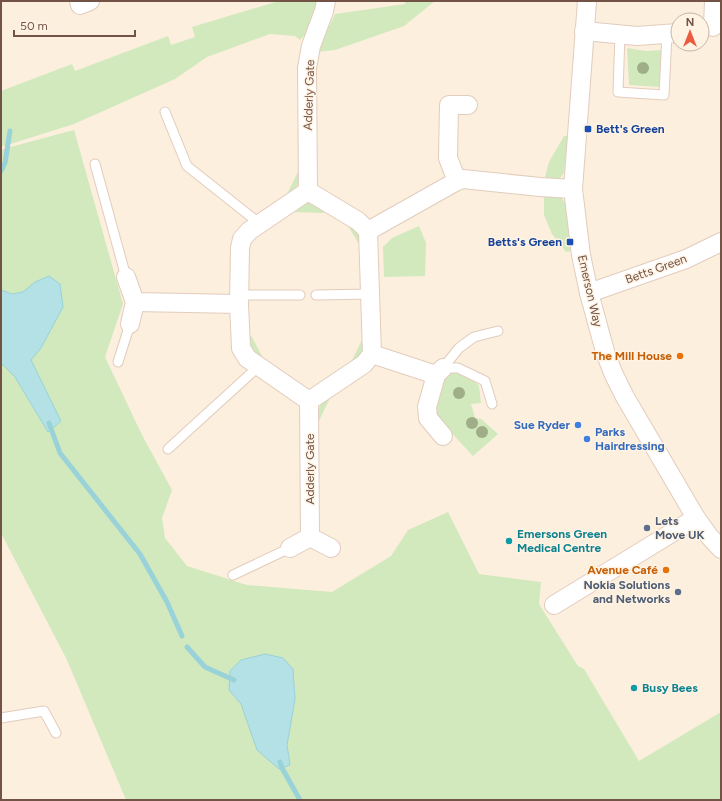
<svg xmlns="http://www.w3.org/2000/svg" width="722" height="801" viewBox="0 0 722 801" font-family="Figtree,sans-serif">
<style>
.green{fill:#d2e9bd}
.water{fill:#b3e1e6;stroke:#99d2d8}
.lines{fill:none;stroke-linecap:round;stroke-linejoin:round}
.stream{stroke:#99d2d8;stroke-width:5}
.lane-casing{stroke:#e2ccbd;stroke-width:11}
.street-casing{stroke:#e2ccbd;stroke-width:20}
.lane{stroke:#fff;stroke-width:9}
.street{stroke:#fff;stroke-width:18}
.tree{fill:#9fae86}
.transit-dot{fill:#1a4fb4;stroke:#fff3e4;stroke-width:1.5}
.food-dot{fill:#e8710a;stroke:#fff3e4;stroke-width:1.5}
.shop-dot{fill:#3f7fe0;stroke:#fff3e4;stroke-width:1.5}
.service-dot{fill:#5c6f8a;stroke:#fff3e4;stroke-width:1.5}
.culture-dot{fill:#0f9aa8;stroke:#fff3e4;stroke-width:1.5}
.labels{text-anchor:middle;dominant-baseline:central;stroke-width:3;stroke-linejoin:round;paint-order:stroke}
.street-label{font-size:12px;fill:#725346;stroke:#fff3e4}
.transit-label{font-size:12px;font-weight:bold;fill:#164399;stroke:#fff3e4;text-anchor:start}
.food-label{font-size:12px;font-weight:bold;fill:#c56008;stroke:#fff3e4;text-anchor:end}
.shop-label{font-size:12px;font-weight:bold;fill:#366cbe;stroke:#fff3e4;text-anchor:end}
.service-label{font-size:12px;font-weight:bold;fill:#4e5e75;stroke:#fff3e4;text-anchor:start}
.culture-label{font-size:12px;font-weight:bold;fill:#0d838f;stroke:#fff3e4;text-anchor:start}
</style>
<rect width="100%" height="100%" fill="#fcefde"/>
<g class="green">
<polygon points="279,1 321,1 317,22 300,40 295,36 270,34 207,57 175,79 74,124 1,147 1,91 72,64 75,71 168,36 171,45 195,37 192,27"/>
<polygon points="405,1 435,1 404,26 335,50 317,52 335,14 405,4"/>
<polygon points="627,48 646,51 663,50 659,87 629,85"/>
<polygon points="74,130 123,304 105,357 142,435 172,490 162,518 165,538 187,566 247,585 332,592 391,556 408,530 448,512 479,574 541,582 539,604 578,666 584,669 639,761 721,712 721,800 126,800 67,660 1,533 1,153 3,149"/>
<polygon points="564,136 568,136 564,173 561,177 553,182 545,177 549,162"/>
<path d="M301 166C301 183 299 186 286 196Z"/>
<polygon points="544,194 561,197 567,206 571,251 566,252 552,234 544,215"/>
<polygon points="308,200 325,208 323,213 293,212 290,210"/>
<polygon points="348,226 360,234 365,254"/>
<polygon points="419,226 426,243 425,276 384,277 383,247 392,238"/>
<path d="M248 334 252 337 262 356V360C251 351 248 348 248 334Z"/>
<path d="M365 334C363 352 365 353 350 364Z"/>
<polygon points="452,372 469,377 479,386 481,403 471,404 475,418 481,419 498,434 473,456 433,413 440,382"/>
<path d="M332 394 318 423C318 406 319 403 332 394Z"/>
</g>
<g class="water">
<polygon points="49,276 60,284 63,307 41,348 31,360 61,421 48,432 15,377 1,363 1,290 12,294 23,292 35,282"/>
<polygon points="265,654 283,658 293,669 295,699 287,745 290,765 279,769 257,750 241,704 229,690 230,671 241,660"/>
</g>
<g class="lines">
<g class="stream">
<polyline points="1,171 5,163 10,131"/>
<polyline points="49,423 60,453 140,554 167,602 182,636"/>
<polyline points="187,647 205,667 234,680"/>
<polyline points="280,762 282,768 300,800"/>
</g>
<g class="lane-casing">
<g id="lane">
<polyline points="620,34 618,92 664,95 667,34"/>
<polyline points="165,112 187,166 260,224"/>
<polyline points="95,164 126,277"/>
<polyline points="239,295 300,295"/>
<polyline points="316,295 371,294"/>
<polyline points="118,362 130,324"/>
<polyline points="443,368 458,368 485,381 492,404"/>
<polyline points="443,368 459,348 474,337 498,331"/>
<polyline points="168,449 259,366"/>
<polyline points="233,575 290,548"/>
<polyline points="1,718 44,711 56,733"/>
</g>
</g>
<g class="street-casing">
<g id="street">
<polyline points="79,1 80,5 90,1"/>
<polyline points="587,1 573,189 581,255 589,293 606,355 614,375 625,397 696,518 709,536 721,549"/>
<polyline points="713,27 714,1"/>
<polyline points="584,31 637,36 678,33"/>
<polyline points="457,181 448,158 449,105 468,105"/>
<polygon points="308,191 358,221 368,231 372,354 364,364 309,401 247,358 241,348 239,304 240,248 242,239 249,231"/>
<polyline points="308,191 307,68 311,46 324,11 326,1"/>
<polyline points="368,231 457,181 463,179 540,187 573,189"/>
<polyline points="126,277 135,302 239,304"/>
<polyline points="589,293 686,259 721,242"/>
<polyline points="130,324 135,302"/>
<polyline points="372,354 436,375"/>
<polyline points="309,401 310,537 331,548"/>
<polyline points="443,436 428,418 427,407 436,375 443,368"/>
<polyline points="290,548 310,537"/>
<polyline points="554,605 696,518"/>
</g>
</g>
<use href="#lane" class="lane"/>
<use href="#street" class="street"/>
</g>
<g class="tree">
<circle cx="643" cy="68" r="6"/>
<circle cx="459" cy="393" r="6"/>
<circle cx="472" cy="423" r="6"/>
<circle cx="482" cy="432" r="6"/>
</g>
<g class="transit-dot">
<rect x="584" y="125" width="8" height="8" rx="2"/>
<rect x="566" y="238" width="8" height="8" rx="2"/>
</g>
<g class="food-dot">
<circle cx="680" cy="356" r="4"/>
<circle cx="666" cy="570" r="4"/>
</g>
<g class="shop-dot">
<circle cx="578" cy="425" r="4"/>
<circle cx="587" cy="439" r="4"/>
</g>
<g class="service-dot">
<circle cx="647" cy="528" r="4"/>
<circle cx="678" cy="592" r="4"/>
</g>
<g class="culture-dot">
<circle cx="509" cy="541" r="4"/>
<circle cx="634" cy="688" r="4"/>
</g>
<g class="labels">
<g class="street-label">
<text transform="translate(309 95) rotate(-88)">Adderly Gate</text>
<text transform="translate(656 269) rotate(-20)">Betts Green</text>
<text transform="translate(590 291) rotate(77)">Emerson Way</text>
<text transform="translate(310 469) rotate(-90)">Adderly Gate</text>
</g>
<g class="transit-label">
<text x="596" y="129">Bett's Green</text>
<text x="562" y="242" text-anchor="end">Betts's Green</text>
</g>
<g class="food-label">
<text x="672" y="356">The Mill House</text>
<text x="658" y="570">Avenue Café</text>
</g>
<g class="shop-label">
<text x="570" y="425">Sue Ryder</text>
<text x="595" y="432" text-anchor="start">Parks<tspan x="595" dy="14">Hairdressing</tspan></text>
</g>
<g class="service-label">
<text x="655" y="521">Lets<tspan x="655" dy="14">Move UK</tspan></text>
<text x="670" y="585" text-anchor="end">Nokia Solutions<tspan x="670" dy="14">and Networks</tspan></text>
</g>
<g class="culture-label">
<text x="517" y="534">Emersons Green<tspan x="517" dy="14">Medical Centre</tspan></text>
<text x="642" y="688">Busy Bees</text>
</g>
</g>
<rect width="722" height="801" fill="none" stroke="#725346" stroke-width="4"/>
<g transform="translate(690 32)"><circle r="19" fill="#fff3e4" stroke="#c7b3a5"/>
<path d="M0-3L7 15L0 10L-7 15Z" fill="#ea5b3f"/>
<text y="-6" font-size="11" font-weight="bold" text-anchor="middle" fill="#725346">N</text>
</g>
<path d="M14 30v6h121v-6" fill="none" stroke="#725346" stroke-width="2"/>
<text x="20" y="30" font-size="12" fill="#725346" stroke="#fff3e4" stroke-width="3" paint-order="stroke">50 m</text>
</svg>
